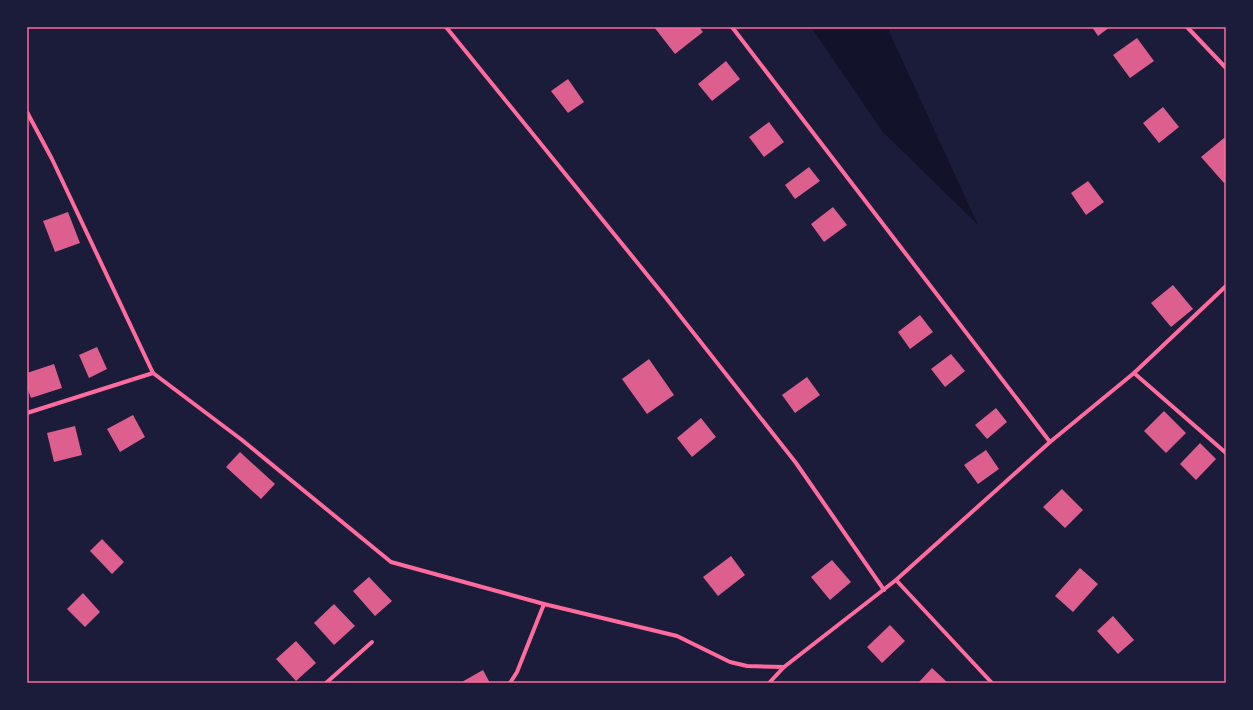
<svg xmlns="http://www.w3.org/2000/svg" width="1253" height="710" viewBox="0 0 1253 710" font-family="Mulish,sans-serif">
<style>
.water{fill:#12122b}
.building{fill:#dd5f8e}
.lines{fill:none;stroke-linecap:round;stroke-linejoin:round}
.minor{stroke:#ff6b9d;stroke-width:4}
.neatline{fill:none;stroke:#ff6b9d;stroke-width:1.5}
</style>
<rect width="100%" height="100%" fill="#1b1b3a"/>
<polygon class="water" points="811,27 887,27 978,225 882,131"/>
<g class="building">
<polygon points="654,27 699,27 703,32 675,54"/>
<polygon points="1092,27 1110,27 1098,36"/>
<polygon points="1137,38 1154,61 1130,78 1113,55"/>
<polygon points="726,61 740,79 712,101 698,84"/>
<polygon points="568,79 584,102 568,113 551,91"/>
<polygon points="1163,107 1179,127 1159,143 1143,123"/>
<polygon points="769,122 784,142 764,157 749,137"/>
<polygon points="1224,138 1226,141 1226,181 1224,183 1201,157"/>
<polygon points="809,167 820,181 795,199 785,185"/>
<polygon points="1088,181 1104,202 1086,215 1071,193"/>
<polygon points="833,207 847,225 824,242 811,224"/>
<polygon points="68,212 80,243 55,252 43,221"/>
<polygon points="1173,285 1193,309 1171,327 1151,303"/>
<polygon points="920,315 933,332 910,349 898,332"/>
<polygon points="97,347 107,369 89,378 79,355"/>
<polygon points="951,354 965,371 945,387 931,369"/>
<polygon points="649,359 674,395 647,414 622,379"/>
<polygon points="54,364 62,388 31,398 27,387 27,373"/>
<polygon points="807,377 820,395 795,413 782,395"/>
<polygon points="996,408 1007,422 987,439 975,425"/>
<polygon points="1164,411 1186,433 1166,453 1144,431"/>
<polygon points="133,415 145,437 120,452 107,429"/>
<polygon points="701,418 716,437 692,457 677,438"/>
<polygon points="75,426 82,455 54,462 47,433"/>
<polygon points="1200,443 1216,459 1196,480 1180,464"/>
<polygon points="986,450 999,469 978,484 964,465"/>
<polygon points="240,452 275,484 261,499 226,467"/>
<polygon points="1062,489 1083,510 1065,528 1043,507"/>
<polygon points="102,539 124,562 112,574 90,551"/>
<polygon points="731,556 745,575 718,596 703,577"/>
<polygon points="832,560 851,582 830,600 811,577"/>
<polygon points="1080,568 1098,584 1073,612 1055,596"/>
<polygon points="369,577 392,601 375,616 353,591"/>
<polygon points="83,593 100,612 85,627 67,609"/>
<polygon points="334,604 355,626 334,645 314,623"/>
<polygon points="1113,616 1134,640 1118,654 1097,631"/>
<polygon points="890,625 905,641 882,663 867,647"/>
<polygon points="296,641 316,663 296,681 276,659"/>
<polygon points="932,668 948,683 918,683"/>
<polygon points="483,670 490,683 460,683"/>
</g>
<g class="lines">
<g class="minor">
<polyline points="446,27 666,298 796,463 884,590"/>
<polyline points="732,27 1050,442"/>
<polyline points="1187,27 1226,68"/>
<polyline points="27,112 52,159 153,373 242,440 391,562 544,604 677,636 730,662 747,666 784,667"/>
<polyline points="1134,373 1226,453"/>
<polyline points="27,413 153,373"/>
<polyline points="896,580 992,683"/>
<polyline points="326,683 372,642"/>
<polyline points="510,683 517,672 544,604"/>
<polyline points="769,683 784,667 896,580 1050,442 1134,373 1226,286"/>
</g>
</g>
<rect width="1253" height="710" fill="none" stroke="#1b1b3a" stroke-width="56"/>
<rect x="28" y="28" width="1197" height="654" class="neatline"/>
</svg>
